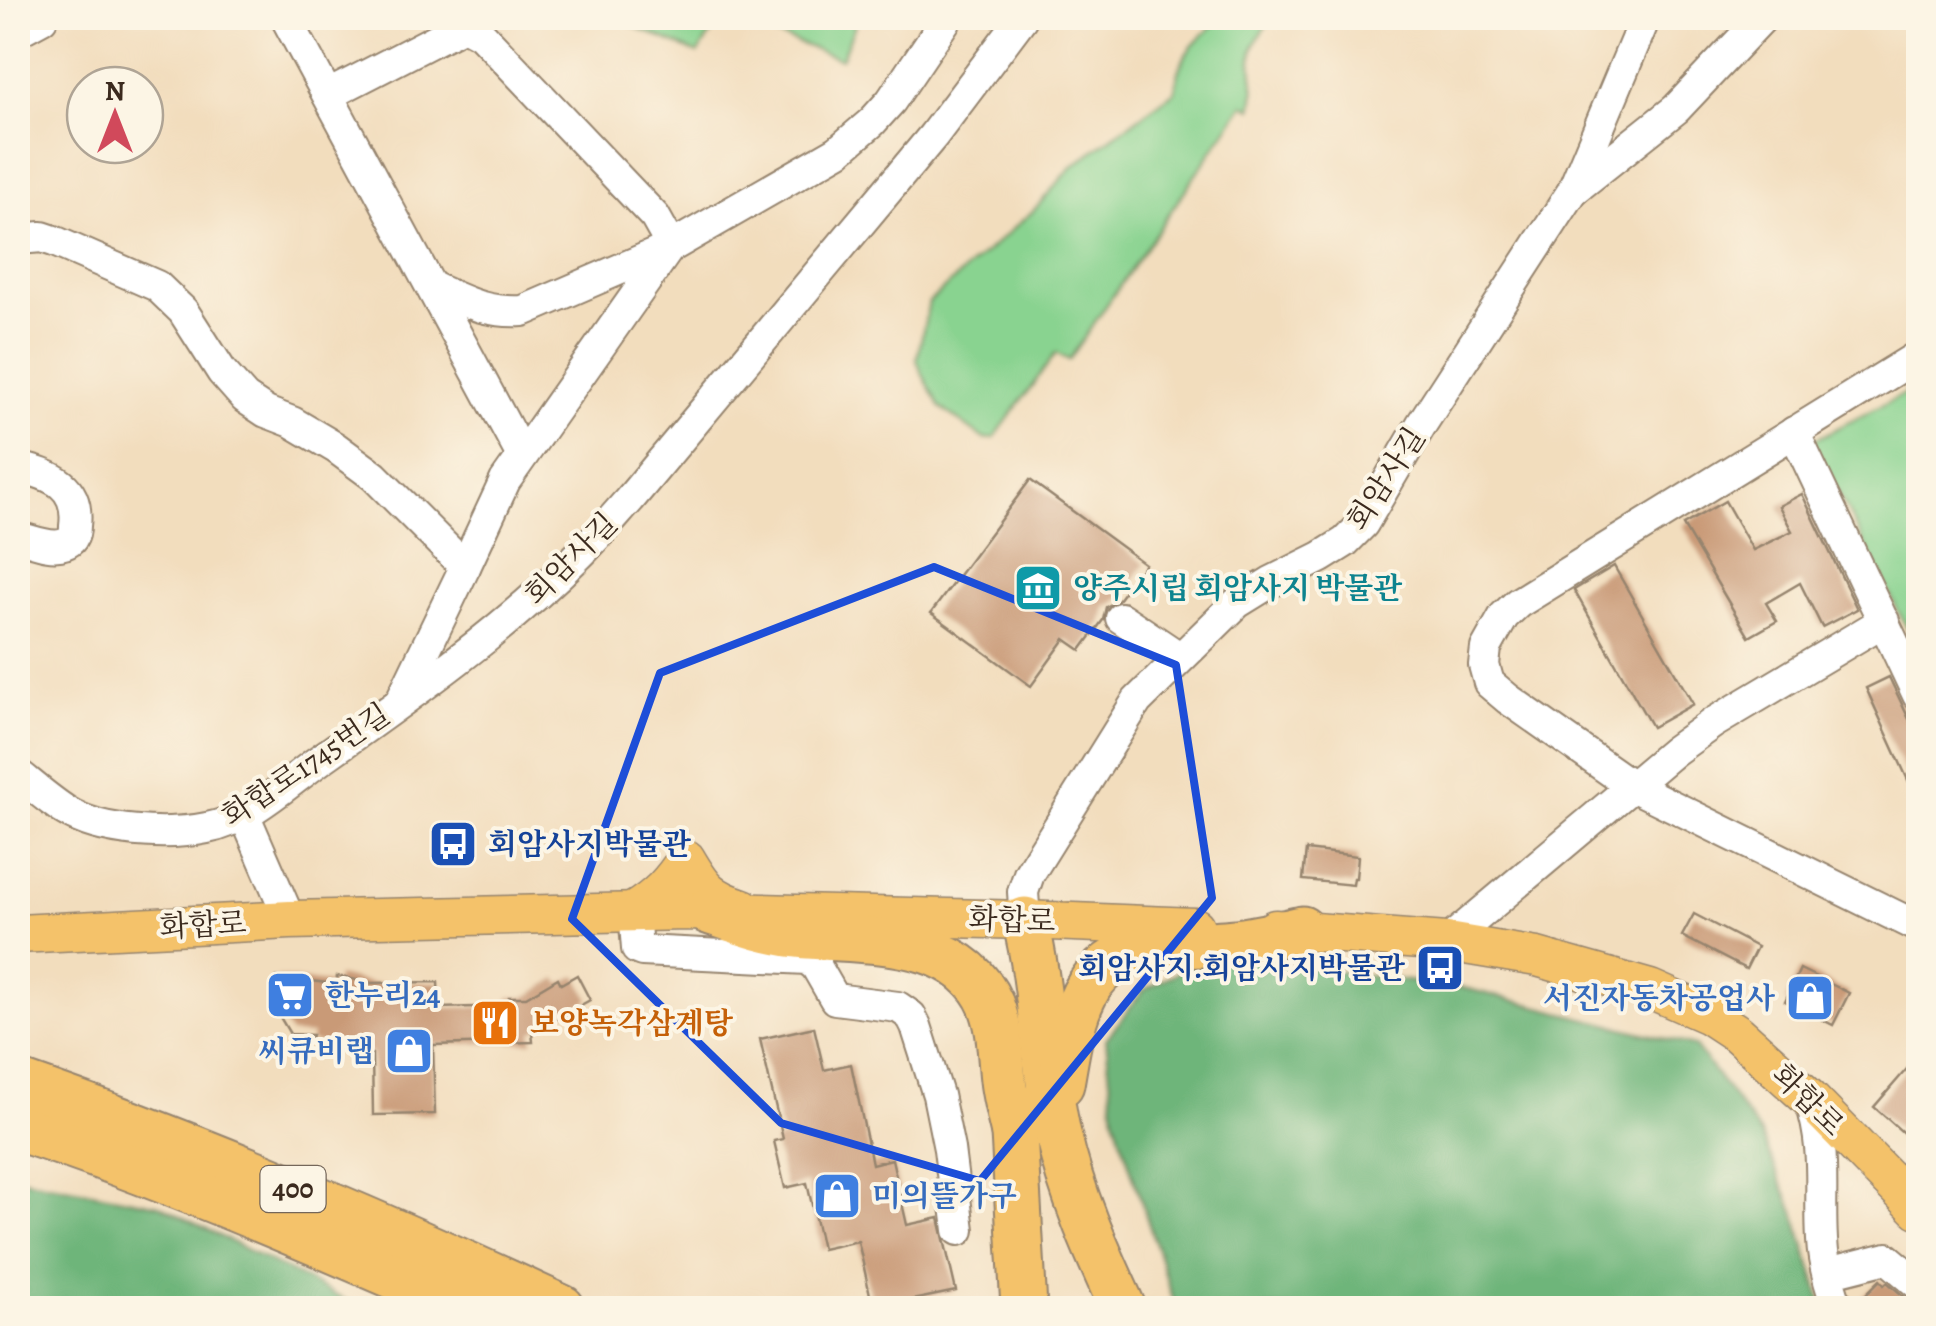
<svg xmlns="http://www.w3.org/2000/svg" width="1936" height="1326" viewBox="0 0 1936 1326" font-family="Alegreya,'Noto Serif KR',serif">
<style>
.green{fill:#89d390;stroke:#627e57;stroke-width:2.5}
.forest{fill:#6eb57a;stroke:#54704c;stroke-width:2.5}
.building{fill:#c99a77}
.lines{fill:none;stroke-linecap:round;stroke-linejoin:round}
.minor-casing{stroke:#96846e;stroke-width:34}
.major-casing{stroke:#96846e;stroke-width:41}
.highway-casing{stroke:#96846e;stroke-width:49}
.minor{stroke:#fff;stroke-width:30}
.major{stroke:#f4c26a;stroke-width:38}
.highway{stroke:#f4c26a;stroke-width:45}
.marked{fill:none;stroke:#1d4ed8;stroke-width:8;stroke-linejoin:round}
.labels{text-anchor:middle;dominant-baseline:central;stroke-width:8;stroke-linejoin:round;paint-order:stroke}
.shield{fill:#fcf5e5;stroke:#75675a;stroke-width:2.5}
.shield-label{font-size:28px;font-weight:bold;fill:#3b2a1e}
.street-label{font-size:30px;fill:#3b2a1e;stroke:#fcf5e5}
.culture-label{font-size:30px;font-weight:bold;fill:#0d838f;stroke:#fcf5e5;text-anchor:start}
.transit-label{font-size:30px;font-weight:bold;fill:#164399;stroke:#fcf5e5;text-anchor:start}
.shop-label{font-size:30px;font-weight:bold;fill:#366cbe;stroke:#fcf5e5;text-anchor:start}
.food-label{font-size:30px;font-weight:bold;fill:#c56008;stroke:#fcf5e5;text-anchor:start}
</style>
<rect width="100%" height="100%" fill="#fcf5e5"/>
<filter id="ink" filterUnits="userSpaceOnUse"><feTurbulence type="fractalNoise" baseFrequency=".01" numOctaves="2"/><feDisplacementMap in="SourceGraphic" scale="20" xChannelSelector="R" yChannelSelector="G"/><feConvolveMatrix kernelMatrix="1 2 1 2 8 2 1 2 1" color-interpolation-filters="sRGB"/></filter>
<filter id="wash" filterUnits="userSpaceOnUse"><feTurbulence type="fractalNoise" baseFrequency=".0048" numOctaves="4" result="noise"/><feDisplacementMap in="SourceGraphic" scale="40" xChannelSelector="R" yChannelSelector="G"/><feGaussianBlur stdDeviation="2.25" result="paint"/><feColorMatrix in="noise" values="0 0 0 0 0 0 0 0 0 0 0 0 0 0 0 0 0 1.4 0 .05"/><feComposite in="paint" operator="in"/></filter>
<g filter="url(#wash)">
<rect width="100%" height="100%" fill="#f2ddbd"/>
<g class="green">
<polygon points="615,18 721,18 698,54"/>
<polygon points="747,18 858,18 841,59 744,23"/>
<path d="M1220 18H1271C1265 29 1252 43 1252 56 1251 75 1258 90 1252 108L1244 104 1069 360 1056 353 994 438 984 439 940 407 921 371 917 360 929 302 1032 212 1074 165 1175 91C1182 47 1192 48 1220 18Z"/>
<polygon points="1918,387 1918,650 1812,441"/>
</g>
<g class="forest">
<polygon points="1210,955 1468,989 1695,1046 1760,1133 1795,1214 1824,1308 1176,1308 1114,1117 1106,1039 1143,991"/>
<polygon points="18,1178 159,1205 361,1308 18,1308"/>
</g>
<g id="blocks">
<g class="building">
<polygon points="1030,480 1145,564 1118,600 1106,607 1103,620 1081,650 1065,639 1031,686 931,613"/>
<polygon points="1802,494 1857,609 1822,627 1800,583 1766,603 1777,621 1749,637 1683,525 1725,501 1753,550 1792,531 1779,506"/>
<polygon points="1614,566 1693,704 1652,727 1574,590"/>
<polygon points="1889,677 1918,738 1918,802 1866,688"/>
<polygon points="1306,850 1358,856 1356,878 1354,878 1353,885 1303,880"/>
<polygon points="1694,914 1757,947 1746,969 1682,936"/>
<polygon points="1800,969 1849,993 1833,1025 1785,1001"/>
<polygon points="577,975 590,1000 532,1032 533,1042 433,1045 435,1114 373,1115 372,1054 310,1041 312,1035 290,1034 274,1007 277,977 336,984 337,976 371,983 438,982 439,1008 510,1006 509,997 526,997 558,978 561,984"/>
<polygon points="814,1027 824,1070 851,1064 872,1164 892,1159 907,1225 939,1218 956,1291 873,1308 858,1241 822,1249 807,1183 785,1188 774,1141 783,1139 760,1039"/>
<polygon points="1918,1056 1918,1146 1874,1107"/>
<polygon points="1880,1280 1884,1285 1887,1282 1907,1299 1918,1302 1918,1308 1873,1308 1862,1298"/>
</g>
</g>
</g>
<g filter="url(#ink)">
<use href="#blocks" fill-opacity="0" stroke="#96846e" stroke-width="2.5"/>
<g class="lines">
<g class="minor-casing">
<g id="minor">
<polyline points="286,18 522,456"/>
<polyline points="451,18 481,34 655,217 664,233 669,248 505,481 465,567"/>
<polyline points="18,31 42,18"/>
<polyline points="328,95 466,24 474,18"/>
<polyline points="1574,190 1676,109 1762,18"/>
<polyline points="18,239 42,237 54,241 157,286 183,311 222,372 245,398 266,412 292,422 336,448 374,476 465,567 400,702"/>
<path d="M432 287C466 302 485 313 523 311L669 248 838 151 872 122 891 101 947 18"/>
<polyline points="1918,356 1518,603 1504,616 1486,648 1484,665 1489,683 1508,699 1632,786 1918,927"/>
<polyline points="1794,432 1918,695"/>
<path d="M18 467C52 475 80 485 75 526 75 535 73 541 64 544 51 549 31 540 18 537"/>
<polyline points="1121,618 1179,657"/>
<path d="M18 774C33 786 49 800 66 811 101 833 167 836 207 828 247 821 284 786 317 762 406 699 501 633 579 555 597 537 613 518 630 499L933 136 1022 18"/>
<polyline points="244,814 290,920"/>
<polyline points="634,911 637,949 642,951 807,959 816,966 835,999 898,1007 911,1016 916,1026 938,1095 949,1149 959,1230"/>
<polyline points="1025,920 1023,892 1029,874 1137,701 1237,603 1271,582 1321,557 1345,542 1363,524 1421,425 1572,192 1645,18"/>
<polyline points="1447,942 1674,751 1713,723 1884,621"/>
<path d="M1810 1100C1827 1150 1819 1189 1822 1240 1823 1263 1830 1287 1838 1308"/>
<polyline points="1828,1273 1887,1258 1918,1284"/>
</g>
</g>
<g class="major-casing">
<g id="major">
<path d="M634 911C657 897 672 882 686 859 703 888 710 898 743 908"/>
<polyline points="1275,929 1447,942 1537,957 1650,989 1709,1015 1738,1034 1810,1099 1918,1209"/>
<polyline points="18,934 290,920 687,911 1025,920 1195,927"/>
</g>
</g>
<g class="highway-casing">
<g id="highway">
<path d="M708 911C738 921 767 932 798 935 862 942 960 932 991 1005 1001 1030 1000 1054 1003 1080 1005 1098 1010 1116 1014 1133"/>
<path d="M1025 920C1043 990 1042 1064 1058 1134 1072 1196 1097 1252 1123 1308"/>
<path d="M18 1083C203 1147 384 1225 562 1308"/>
<path d="M1061 1084C1067 1051 1071 1015 1089 986 1120 938 1176 947 1225 943 1251 941 1276 935 1302 929"/>
<polyline points="1015,1106 1014,1133 1024,1308"/>
<path d="M18 1128C171 1178 320 1244 468 1308"/>
</g>
</g>
<use href="#minor" class="minor"/>
<use href="#major" class="major"/>
<use href="#highway" class="highway"/>
</g>
</g>
<path class="marked" d="M934 567 1176 665 1212 898 980 1181 781 1123 572 919 660 673Z"/>
<defs>
<g id="museum-square" transform="scale(2.5)"><rect x="-9" y="-9" width="18" height="18" rx="4" fill="#0f9aa8" stroke="#fcf5e5"/><path d="M0-6L6-3V-2H-6V-3ZM-5-1h2V3h-2ZM-1-1h2V3h-2ZM3-1h2V3H3ZM-6 4H6V6H-6Z" fill="#fff"/></g>
<g id="bus-square" transform="scale(2.5)"><rect x="-9" y="-9" width="18" height="18" rx="4" fill="#1a4fb4" stroke="#fcf5e5"/><path d="M-5-6H5V4H4V6H2V4H-2V6H-4V4H-5ZM-3.5-4V0h7V-4ZM-3.5 1.2v1.5H-2V1.2ZM2 1.2v1.5H3.5V1.2Z" fill="#fff"/></g>
<g id="supermarket-square" transform="scale(2.5)"><rect x="-9" y="-9" width="18" height="18" rx="4" fill="#3f7fe0" stroke="#fcf5e5"/><path d="M-6-5.5h2.5l.6 2H6L4.5 2H-2.5L-4.4-4H-6ZM-1.5 3.2a1.3 1.3 0 1 0 .1 0ZM3 3.2a1.3 1.3 0 1 0 .1 0Z" fill="#fff"/></g>
<g id="shop-square" transform="scale(2.5)"><rect x="-9" y="-9" width="18" height="18" rx="4" fill="#3f7fe0" stroke="#fcf5e5"/><path d="M-5-2.5h2.3a2.7 3.5 0 0 1 5.4 0H5L5.5 6h-11ZM-1.5-2.5h3a1.5 2.3 0 0 0-3 0Z" fill="#fff"/></g>
<g id="restaurant-square" transform="scale(2.5)"><rect x="-9" y="-9" width="18" height="18" rx="4" fill="#e8710a" stroke="#fcf5e5"/><path d="M-5-6h1v4h1v-4h1v4h1v-4h1v5L-1.5 .5V6h-2V.5L-5-1ZM5-6V6H3V1.5H1.5Q1.5-4 5-6Z" fill="#fff"/></g>
</defs>
<g fill-rule="evenodd">
<use href="#museum-square" x="1038" y="588"/>
<use href="#bus-square" x="453" y="844"/>
<use href="#bus-square" x="1440" y="968"/>
<use href="#supermarket-square" x="290" y="995"/>
<use href="#shop-square" x="1810" y="998"/>
<use href="#restaurant-square" x="495" y="1023"/>
<use href="#shop-square" x="409" y="1051"/>
<use href="#shop-square" x="837" y="1196"/>
</g>
<g class="labels">
<rect class="shield" x="260.5" y="1166" width="65" height="46" rx="8"/>
<g class="shield-label">
<text x="293" y="1189">400</text>
</g>
<g class="street-label">
<text transform="translate(1386 479) rotate(-57)">회암사길</text>
<text transform="translate(571 559) rotate(-45)">회암사길</text>
<text transform="translate(306 765) rotate(-34)">화합로1745번길</text>
<text transform="translate(1012 920) rotate(2)">화합로</text>
<text transform="translate(203 925) rotate(-3)">화합로</text>
<text transform="translate(1808 1100) rotate(45)">화합로</text>
</g>
<g class="culture-label">
<text x="1073" y="588">양주시립 회암사지 박물관</text>
</g>
<g class="transit-label">
<text x="488" y="844">회암사지박물관</text>
<text x="1405" y="968" text-anchor="end">회암사지.회암사지박물관</text>
</g>
<g class="shop-label">
<text x="325" y="995">한누리24</text>
<text x="1775" y="998" text-anchor="end">서진자동차공업사</text>
<text x="374" y="1051" text-anchor="end">씨큐비랩</text>
<text x="872" y="1196">미의뜰가구</text>
</g>
<g class="food-label">
<text x="530" y="1023">보양녹각삼계탕</text>
</g>
</g>
<rect width="1936" height="1326" fill="none" stroke="#fcf5e5" stroke-width="60"/>
<g transform="translate(115 115)"><circle r="48" fill="#fcf5e5" stroke="#afa495" stroke-width="2.5"/>
<path d="M0-8L18 38L0 25L-18 38Z" fill="#d1495b"/>
<text y="-15" font-size="28" font-weight="bold" text-anchor="middle" fill="#3b2a1e">N</text>
</g>
</svg>
